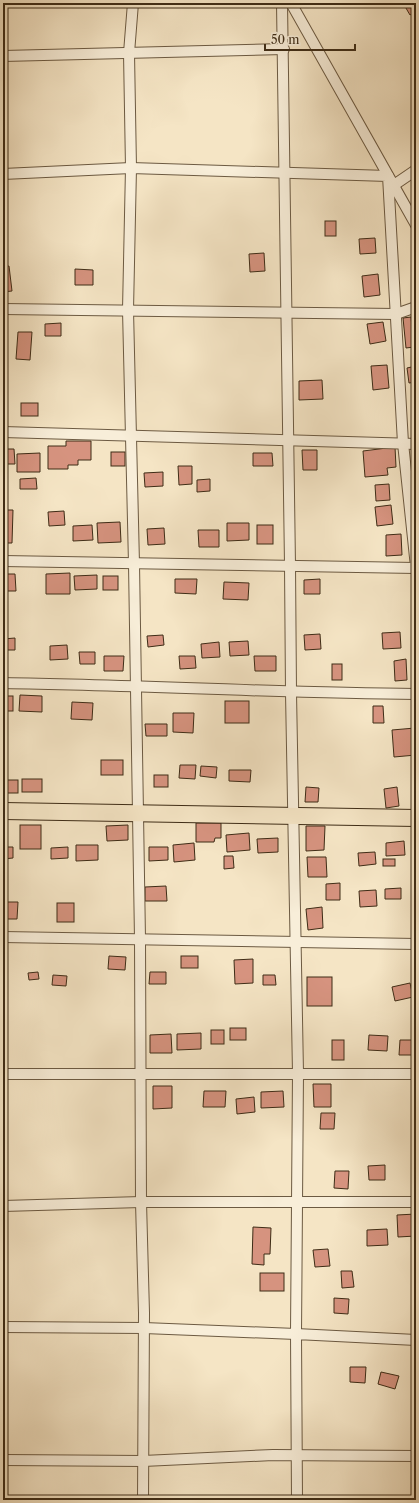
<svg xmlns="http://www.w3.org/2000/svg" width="419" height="1503" viewBox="0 0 419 1503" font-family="'Libre Caslon Text',serif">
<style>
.building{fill:#d6937f;stroke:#3e2c16}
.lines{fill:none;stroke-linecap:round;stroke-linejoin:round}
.minor-casing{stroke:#6c5a42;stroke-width:12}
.primary-casing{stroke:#3e2c16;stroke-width:18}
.minor{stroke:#f8eed9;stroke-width:10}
.primary{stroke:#f5e5c5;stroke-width:16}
</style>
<rect width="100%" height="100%" fill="#f5e5c5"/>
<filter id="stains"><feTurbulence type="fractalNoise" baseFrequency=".005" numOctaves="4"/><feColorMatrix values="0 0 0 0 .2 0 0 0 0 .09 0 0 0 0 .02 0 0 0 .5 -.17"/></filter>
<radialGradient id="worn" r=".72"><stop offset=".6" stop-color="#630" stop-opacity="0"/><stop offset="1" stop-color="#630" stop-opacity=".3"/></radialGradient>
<g class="building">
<polygon points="403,3 416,3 416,11 410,15"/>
<rect x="325" y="221" width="11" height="15"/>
<polygon points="375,238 376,253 360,254 359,239"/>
<polygon points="264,253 265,271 250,272 249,254"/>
<polygon points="9,266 12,291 3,292 3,267"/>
<polygon points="75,269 93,270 93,285 75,285"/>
<polygon points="378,274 380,295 364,297 362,276"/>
<polygon points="411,317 414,347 406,348 403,318"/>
<polygon points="383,322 386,341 370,344 367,324"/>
<polygon points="61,323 61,336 45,336 45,324"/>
<polygon points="18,332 32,332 30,360 16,359"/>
<polygon points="387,365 389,388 373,390 371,366"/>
<polygon points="416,366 416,382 409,383 407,368"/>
<polygon points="322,380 323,399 299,400 299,381"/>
<rect x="21" y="403" width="17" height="13"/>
<polygon points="66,441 91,441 91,460 78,460 78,465 68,465 68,469 48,469 48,446 66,446"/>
<polygon points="395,447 396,467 387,468 388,475 365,477 363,451"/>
<polygon points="3,449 14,449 15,464 3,464"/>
<polygon points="302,450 317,450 317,470 303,470"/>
<rect x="111" y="452" width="14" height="14"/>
<polygon points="40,453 40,472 17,472 17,454"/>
<polygon points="253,453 272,453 273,466 253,466"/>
<polygon points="178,466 192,466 192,484 179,485"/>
<polygon points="163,472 163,486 145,487 144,473"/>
<polygon points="36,478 37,489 20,489 20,479"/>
<polygon points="210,479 210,491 197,492 197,480"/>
<polygon points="389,484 390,500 376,501 375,485"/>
<polygon points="391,505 393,524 377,526 375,507"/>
<polygon points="3,510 13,510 12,543 3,543"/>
<polygon points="64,511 65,525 49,526 48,512"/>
<polygon points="120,522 121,542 98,543 97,523"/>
<polygon points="227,523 249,523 249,540 227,541"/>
<polygon points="92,525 93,540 73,541 73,526"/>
<rect x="257" y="525" width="16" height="19"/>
<polygon points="164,528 165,544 148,545 147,529"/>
<polygon points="198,530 219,530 219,547 199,547"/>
<polygon points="401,534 402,555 386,556 386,535"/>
<polygon points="70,573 70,594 46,594 46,574"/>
<polygon points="3,574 15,574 16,591 3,591"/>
<polygon points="97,575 97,589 75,590 74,576"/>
<rect x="103" y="576" width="15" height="14"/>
<polygon points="175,579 197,579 196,594 175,593"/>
<polygon points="320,579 320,594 304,594 304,580"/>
<polygon points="224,582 249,583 248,600 223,599"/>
<polygon points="400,632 401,648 383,649 382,633"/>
<polygon points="320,634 321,649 305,650 304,635"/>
<polygon points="163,635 164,645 148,647 147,636"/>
<polygon points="15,638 15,650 3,650 3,639"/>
<polygon points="248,641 249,655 230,656 229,642"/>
<polygon points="219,642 220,657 202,658 201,644"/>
<polygon points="67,645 68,659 50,660 50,646"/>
<polygon points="79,652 95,652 95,664 80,664"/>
<polygon points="104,656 124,656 123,671 104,671"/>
<polygon points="179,656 195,656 196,668 180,669"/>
<polygon points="254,656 276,656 276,671 255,671"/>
<polygon points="406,659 407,680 395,681 394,661"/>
<rect x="332" y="664" width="10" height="16"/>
<polygon points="20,695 42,696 42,712 19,711"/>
<rect x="3" y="696" width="10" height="15"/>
<rect x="225" y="701" width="24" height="22"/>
<polygon points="72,702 93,703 92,720 71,719"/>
<polygon points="373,706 383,706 384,723 373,723"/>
<polygon points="173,713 194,713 193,733 173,732"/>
<polygon points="145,724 167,724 167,736 146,736"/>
<polygon points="415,728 416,755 394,757 392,730"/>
<rect x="101" y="760" width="22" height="15"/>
<polygon points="180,765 196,765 195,779 179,778"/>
<polygon points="201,766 217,767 216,778 200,776"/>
<polygon points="229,770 251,770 250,782 229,781"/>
<rect x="154" y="775" width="14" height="12"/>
<rect x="22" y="779" width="20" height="13"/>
<rect x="3" y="780" width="15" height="13"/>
<polygon points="306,787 319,788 318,802 305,802"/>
<polygon points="397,787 399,806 386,808 384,789"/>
<polygon points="196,823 221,823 221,838 215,838 214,842 196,842"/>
<rect x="20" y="825" width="21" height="24"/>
<polygon points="128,825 128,840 107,841 106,826"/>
<polygon points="306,826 325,826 324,850 306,851"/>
<polygon points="249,833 250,850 227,852 226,835"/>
<polygon points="278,838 278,852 258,853 257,839"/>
<polygon points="404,841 405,855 386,856 386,843"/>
<polygon points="194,843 195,860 174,862 173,845"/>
<polygon points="76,845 98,845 98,860 76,861"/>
<polygon points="3,847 13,847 13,858 3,859"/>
<polygon points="68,847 68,858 51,859 51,848"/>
<polygon points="149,847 168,847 168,860 149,861"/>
<polygon points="375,852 376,864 359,866 358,853"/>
<polygon points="224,856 233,856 234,868 224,869"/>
<polygon points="307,857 326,857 327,877 308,877"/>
<rect x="383" y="859" width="12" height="7"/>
<polygon points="340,883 340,900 326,900 326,884"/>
<polygon points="166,886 167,901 145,901 145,887"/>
<polygon points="401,888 401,899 385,899 385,889"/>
<polygon points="376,890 377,906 360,907 359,891"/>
<polygon points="3,902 18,902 17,919 3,919"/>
<rect x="57" y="903" width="17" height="19"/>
<polygon points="322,907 323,928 308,930 306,909"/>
<polygon points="109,956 126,957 125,970 108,969"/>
<rect x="181" y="956" width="17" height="12"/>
<polygon points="253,959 253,983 235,984 234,960"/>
<polygon points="38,972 39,979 29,980 28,973"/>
<polygon points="150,972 166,972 166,984 149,984"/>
<polygon points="53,975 67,976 66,986 52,985"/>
<polygon points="263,975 275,975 276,985 263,985"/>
<rect x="307" y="977" width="25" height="29"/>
<polygon points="410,983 413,997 395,1001 392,987"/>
<rect x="230" y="1028" width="16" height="12"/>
<rect x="211" y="1030" width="13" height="14"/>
<polygon points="201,1033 201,1049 177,1050 177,1034"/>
<polygon points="171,1034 172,1053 150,1053 150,1035"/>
<polygon points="369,1035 388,1036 387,1051 368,1050"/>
<rect x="332" y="1040" width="12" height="20"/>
<polygon points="400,1040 416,1040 416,1055 399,1055"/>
<polygon points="313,1084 331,1084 331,1107 314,1107"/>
<polygon points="153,1086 172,1086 172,1108 153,1109"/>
<polygon points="204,1091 226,1091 225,1107 203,1107"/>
<polygon points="283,1091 284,1107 261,1108 261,1092"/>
<polygon points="254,1097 255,1112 237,1114 236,1099"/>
<polygon points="321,1113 335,1113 334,1129 320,1129"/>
<polygon points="385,1165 385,1180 369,1180 368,1166"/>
<polygon points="335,1171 349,1171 348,1189 334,1188"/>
<polygon points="416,1214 416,1236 398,1237 397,1215"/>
<polygon points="253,1227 271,1228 270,1254 264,1254 264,1265 252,1264"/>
<polygon points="387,1229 388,1245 367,1246 367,1230"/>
<polygon points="328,1249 330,1266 315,1267 313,1250"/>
<polygon points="341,1271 352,1271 354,1287 342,1288"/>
<rect x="260" y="1273" width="24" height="18"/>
<polygon points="416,1283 416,1297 414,1297 413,1284"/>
<polygon points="334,1298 349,1299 348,1314 334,1313"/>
<polygon points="350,1367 366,1367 365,1383 350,1382"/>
<polygon points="381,1372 399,1376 395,1389 378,1384"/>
</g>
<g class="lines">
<g class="minor-casing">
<g id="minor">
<polyline points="133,3 129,53 131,168 128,310 134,564 140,939 141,1202 144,1313 143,1500"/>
<polyline points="291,3 416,225"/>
<polyline points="3,56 284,49"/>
<polyline points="3,174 131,168 388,176 403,443 416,567"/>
<polyline points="394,185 416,170"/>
<polyline points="3,309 396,314 416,307"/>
<polyline points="3,432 416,444"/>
<polyline points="3,561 416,568"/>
<path d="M3 683C141 685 278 693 416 694"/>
<polyline points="3,937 416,944"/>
<polyline points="3,1074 416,1074"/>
<polyline points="3,1206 141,1202 416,1202"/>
<polyline points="3,1327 144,1328 296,1334 298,1073 291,693 290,565 282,3"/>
<polyline points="3,1460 143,1461 273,1455 416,1456"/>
<polyline points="297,1500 296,1334 416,1340"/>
</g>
</g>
<g class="primary-casing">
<polyline id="primary" points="3,811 416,818"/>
</g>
<use href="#minor" class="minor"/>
<use href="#primary" class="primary"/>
</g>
<rect width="419" height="1503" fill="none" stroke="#f5e5c5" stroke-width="16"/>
<rect x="4" y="4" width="411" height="1495" fill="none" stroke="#3e2c16" stroke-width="2"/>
<rect x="8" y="8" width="403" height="1487" fill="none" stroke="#3e2c16"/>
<path d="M265 44v6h90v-6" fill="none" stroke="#3e2c16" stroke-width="2"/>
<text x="271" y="44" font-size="12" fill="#3e2c16" stroke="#f8eed9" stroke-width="3" paint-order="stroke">50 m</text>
<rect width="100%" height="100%" filter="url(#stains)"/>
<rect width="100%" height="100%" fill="url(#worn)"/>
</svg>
